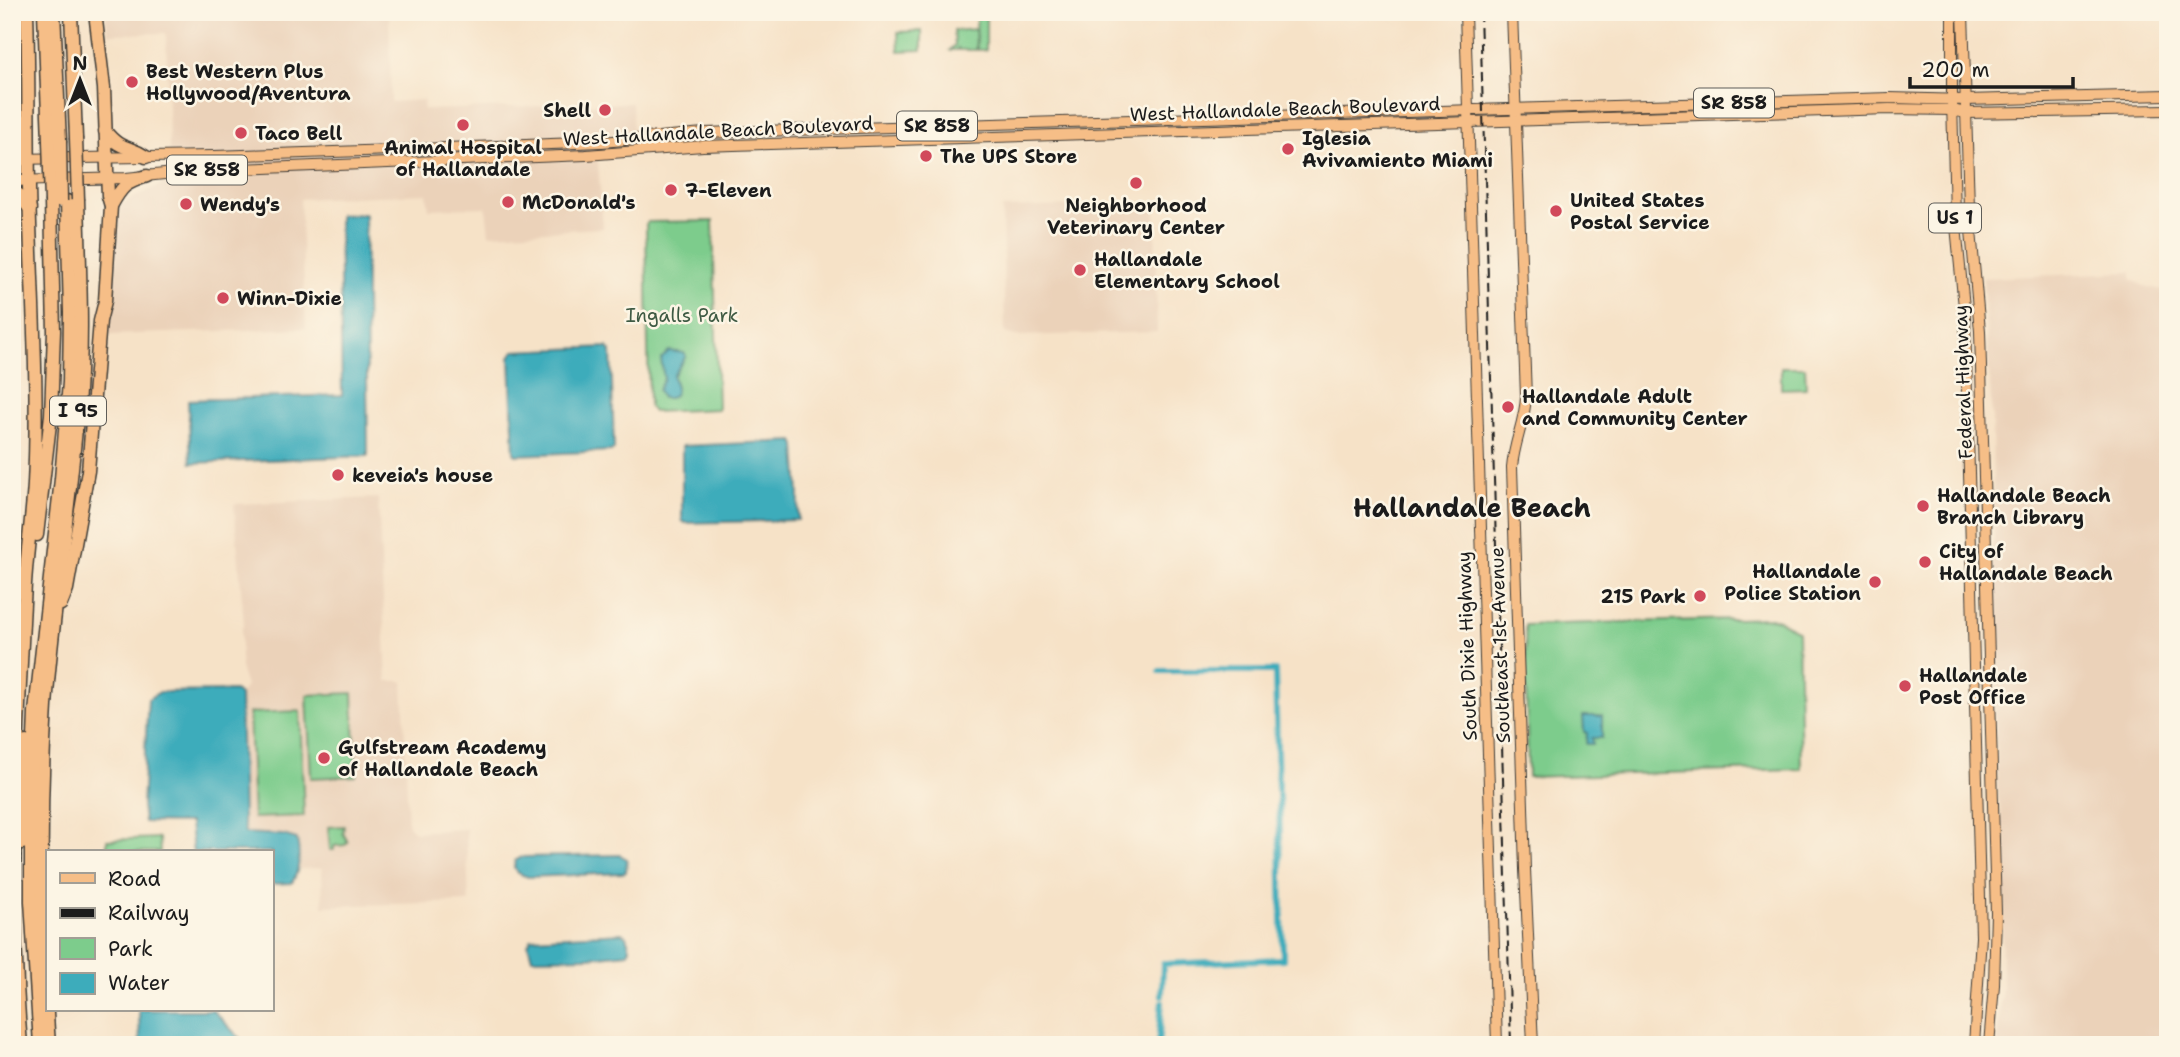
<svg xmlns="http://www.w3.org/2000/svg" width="2180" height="1057" viewBox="0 0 2180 1057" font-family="'Shantell Sans',sans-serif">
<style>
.built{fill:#ebd2b9}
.green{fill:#7dcc8c;stroke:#4c7454;stroke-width:2}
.water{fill:#3dacbb;stroke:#2c646c;stroke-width:2}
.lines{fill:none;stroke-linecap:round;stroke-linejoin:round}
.canal{stroke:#3dacbb;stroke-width:6}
.major-casing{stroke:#3d3a36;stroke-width:12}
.highway-casing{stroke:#3d3a36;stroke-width:15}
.major{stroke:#f6be87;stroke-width:10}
.highway{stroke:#f6be87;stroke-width:12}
.rail{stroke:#1c1c1c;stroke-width:2;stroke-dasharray:10 5;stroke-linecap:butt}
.highway-bridge-casing{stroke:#3d3a36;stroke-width:15;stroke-linecap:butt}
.highway-bridge{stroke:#f6be87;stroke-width:12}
.poi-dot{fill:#d1495b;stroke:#fcf5e5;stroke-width:2.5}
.labels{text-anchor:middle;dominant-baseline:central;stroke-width:5;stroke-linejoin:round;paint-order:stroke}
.shield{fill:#fcf5e5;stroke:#5f5d58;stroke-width:2}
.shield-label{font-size:18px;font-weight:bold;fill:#1c1c1c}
.poi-label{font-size:19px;font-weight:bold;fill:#1c1c1c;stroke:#fcf5e5;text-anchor:start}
.street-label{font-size:19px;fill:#1c1c1c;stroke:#fcf5e5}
.park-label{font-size:19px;fill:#3e5a43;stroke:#fcf5e5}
.district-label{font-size:26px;font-weight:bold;fill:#1c1c1c;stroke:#fcf5e5}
</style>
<rect width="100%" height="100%" fill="#fcf5e5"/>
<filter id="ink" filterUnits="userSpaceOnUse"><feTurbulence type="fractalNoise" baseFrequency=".0143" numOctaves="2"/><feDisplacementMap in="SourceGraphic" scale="14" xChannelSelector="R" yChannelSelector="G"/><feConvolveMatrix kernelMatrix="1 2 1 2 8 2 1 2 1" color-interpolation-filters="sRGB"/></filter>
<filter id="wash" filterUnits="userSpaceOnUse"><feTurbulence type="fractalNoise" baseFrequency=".00686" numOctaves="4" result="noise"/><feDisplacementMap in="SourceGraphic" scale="28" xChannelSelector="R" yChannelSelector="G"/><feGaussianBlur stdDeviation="1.57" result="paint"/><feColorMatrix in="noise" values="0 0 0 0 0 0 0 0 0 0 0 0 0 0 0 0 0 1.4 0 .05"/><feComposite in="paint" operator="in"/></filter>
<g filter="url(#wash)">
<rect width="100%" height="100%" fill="#f6e2c7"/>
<g class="built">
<polygon points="105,12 389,12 391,102 423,100 424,110 632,103 633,135 596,136 603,228 489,234 486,207 429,209 427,194 300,199 306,328 108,335 117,206 170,180 166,33 108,34"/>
<polygon points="1155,204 1157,332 1016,336 1005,333 1002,208"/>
<polygon points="2132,272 2132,280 2144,286 2168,291 2168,1045 1997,1045 2002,987 2001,814 1998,796 1994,694 1997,681 1992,548 1994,539 1992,416 1983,278"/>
<polygon points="378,498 387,681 403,681 408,825 415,832 466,829 469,902 323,906 322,868 297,869 300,852 283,835 245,833 243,821 240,695 246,686 241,671 241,631 244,623 234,504"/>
</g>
<g class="green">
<polygon points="976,12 986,12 986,50 977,50"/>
<polygon points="975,29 976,50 959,50 958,47 958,50 950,50 955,45 954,31"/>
<polygon points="922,31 922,50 899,51 898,32"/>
<polygon points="713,221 718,409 653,412 649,407 646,224 648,222"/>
<polygon points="1781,367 1805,367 1806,388 1781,389"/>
<polygon points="1771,618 1779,620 1798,632 1801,769 1528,777 1525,625"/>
<polygon points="353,693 356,776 311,778 307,695"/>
<polygon points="300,711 304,816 253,818 249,713"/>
<polygon points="344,826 343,833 348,842 345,845 334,846 334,850 330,850 328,827"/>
<polygon points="159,838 160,852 107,852 107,840"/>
</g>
<g class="water">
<polygon points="365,214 368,456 191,463 188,400 342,395 339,215"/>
<polygon points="607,347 611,351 614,449 611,451 516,455 514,453 510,357 514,351"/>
<polygon points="669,351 684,353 686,356 673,376 676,388 675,394 670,398 662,398 658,390 664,379 661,359"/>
<polygon points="794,441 796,445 799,495 798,520 685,523 682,520 682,446"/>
<path d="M234 691 240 695 243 821 245 833 283 835 297 839C300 854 300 870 292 883L271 884V852H193L190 823 144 822 142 806 148 699 160 692Z"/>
<polygon points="1583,716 1602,716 1602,738 1592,738 1593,744 1586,744 1587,733 1584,732"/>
<polygon points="620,855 627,859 626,872 622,873 528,877 517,873 514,867 515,861 522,857"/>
<polygon points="622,933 626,936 630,948 628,953 589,957 532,958 528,944 532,938"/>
<polygon points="139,1010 213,1010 246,1045 140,1045"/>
</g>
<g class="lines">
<g class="canal">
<polyline points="1160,671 1275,671 1278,790"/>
<polyline points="1162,995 1163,964 1283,959 1279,795"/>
<polyline points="1158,1045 1162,1002"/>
</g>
</g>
</g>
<g filter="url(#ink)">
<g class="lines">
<g class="major-casing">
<g id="major">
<polyline points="1465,12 1497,1045"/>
<path d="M1512 12 1526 397C1525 421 1514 442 1512 467L1525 869 1533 1045"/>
<polyline points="1952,12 1952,100 1955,216 1965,317 1981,937 1974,1045"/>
<polyline points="1963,12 1969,208 1980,331 1996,913 1994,985 1989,1045"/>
<polyline points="12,159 214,156 392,150 602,142 704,133 823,129 1890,98 1966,100 2168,95"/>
<polyline points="12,181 126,178 193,171 586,155 703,146 1889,109 1952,110 1966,113 2168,110"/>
</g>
</g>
<g class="highway-casing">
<g id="highway">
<polyline points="44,12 49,141"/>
<polyline points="54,12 60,141"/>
<polyline points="71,12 76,138"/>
<path d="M105 131C122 152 127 144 146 157"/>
<polyline points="12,191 18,194 30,209"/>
<path d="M111 206C122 186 125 183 147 176"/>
<polyline points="37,535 51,415 54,331 51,202"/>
<polyline points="61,604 67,589 88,471 100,321 105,301 111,206 108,196 104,88 95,12"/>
<polyline points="22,843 26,742"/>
<path d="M21 1045C8 891 17 738 25 584 27 551 32 517 34 484 39 385 31 286 29 187 28 129 29 71 27 12"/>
<polyline points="40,1045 31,901 31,815 35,712 61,479 69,382 70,313 67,201"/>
<path d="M49 1045C41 932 39 819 46 706 53 610 69 514 77 417 84 345 80 273 78 200"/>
</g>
</g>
<use href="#major" class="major"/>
<use href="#highway" class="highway"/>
<polyline class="rail" points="1480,12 1511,1045"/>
<g class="highway-bridge-casing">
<g id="highway-bridge">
<polyline points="76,138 78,200"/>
<polyline points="49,141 51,202"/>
<polyline points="60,141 61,201"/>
</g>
</g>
<use href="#highway-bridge" class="highway-bridge"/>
</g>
</g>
<g class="poi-dot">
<circle cx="132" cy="82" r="7"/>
<circle cx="605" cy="110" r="7"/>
<circle cx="463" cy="125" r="7"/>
<circle cx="241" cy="133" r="7"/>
<circle cx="1288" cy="149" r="7"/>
<circle cx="926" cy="156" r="7"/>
<circle cx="1136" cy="183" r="7"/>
<circle cx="671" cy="190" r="7"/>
<circle cx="508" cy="202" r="7"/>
<circle cx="186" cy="204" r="7"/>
<circle cx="1556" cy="211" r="7"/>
<circle cx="1080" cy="270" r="7"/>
<circle cx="223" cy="298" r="7"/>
<circle cx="1508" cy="407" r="7"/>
<circle cx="338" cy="475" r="7"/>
<circle cx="1923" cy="506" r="7"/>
<circle cx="1925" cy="562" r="7"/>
<circle cx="1875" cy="582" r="7"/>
<circle cx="1700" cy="596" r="7"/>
<circle cx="1905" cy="686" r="7"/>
<circle cx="324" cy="758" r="7"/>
</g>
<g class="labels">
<g class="shield">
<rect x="1694" y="88.5" width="80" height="29" rx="5"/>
<rect x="897" y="111.5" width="80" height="29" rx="5"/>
<rect x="167" y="155.5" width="80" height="29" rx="5"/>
<rect x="1929" y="203.5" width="52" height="29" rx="5"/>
<rect x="50" y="396.5" width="56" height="29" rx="5"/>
</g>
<g class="shield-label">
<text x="1734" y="103">SR 858</text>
<text x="937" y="126">SR 858</text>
<text x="207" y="170">SR 858</text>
<text x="1955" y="218">US 1</text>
<text x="78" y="411">I 95</text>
</g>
<g class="poi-label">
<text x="146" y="71">Best Western Plus<tspan x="146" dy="22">Hollywood/Aventura</tspan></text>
<text x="591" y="110" text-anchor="end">Shell</text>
<text x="255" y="133">Taco Bell</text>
<text x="1302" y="138">Iglesia<tspan x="1302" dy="22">Avivamiento Miami</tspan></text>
<text x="463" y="147" text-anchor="middle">Animal Hospital<tspan x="463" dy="22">of Hallandale</tspan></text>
<text x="940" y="156">The UPS Store</text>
<text x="685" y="190">7-Eleven</text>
<text x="1570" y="200">United States<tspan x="1570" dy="22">Postal Service</tspan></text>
<text x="522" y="202">McDonald's</text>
<text x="200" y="204">Wendy's</text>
<text x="1136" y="205" text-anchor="middle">Neighborhood<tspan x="1136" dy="22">Veterinary Center</tspan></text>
<text x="1094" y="259">Hallandale<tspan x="1094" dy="22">Elementary School</tspan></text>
<text x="237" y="298">Winn-Dixie</text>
<text x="1522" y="396">Hallandale Adult<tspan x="1522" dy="22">and Community Center</tspan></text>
<text x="352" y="475">keveia's house</text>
<text x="1937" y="495">Hallandale Beach<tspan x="1937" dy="22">Branch Library</tspan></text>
<text x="1939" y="551">City of<tspan x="1939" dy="22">Hallandale Beach</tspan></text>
<text x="1861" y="571" text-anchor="end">Hallandale<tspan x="1861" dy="22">Police Station</tspan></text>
<text x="1686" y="596" text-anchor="end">215 Park</text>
<text x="1919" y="675">Hallandale<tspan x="1919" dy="22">Post Office</tspan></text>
<text x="338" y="747">Gulfstream Academy<tspan x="338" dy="22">of Hallandale Beach</tspan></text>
</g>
<g class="street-label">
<text transform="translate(1285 109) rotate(-2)">West Hallandale Beach Boulevard</text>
<text transform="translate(718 131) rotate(-3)">West Hallandale Beach Boulevard</text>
<text transform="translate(1963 382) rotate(-92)">Federal Highway</text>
<text transform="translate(1500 645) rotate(-92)">Southeast 1st Avenue</text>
<text transform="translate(1467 646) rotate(-92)">South Dixie Highway</text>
</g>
<g class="park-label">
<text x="682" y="315">Ingalls Park</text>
</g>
<g class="district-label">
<text x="1472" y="507">Hallandale Beach</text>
</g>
</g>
<rect width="2180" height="1057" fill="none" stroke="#fcf5e5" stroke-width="42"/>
<rect x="46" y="850" width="228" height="161" fill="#fcf5e5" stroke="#a29e95" stroke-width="2"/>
<rect x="60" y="873" width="35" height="10" fill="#f6be87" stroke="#a29e95" stroke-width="2"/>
<text x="108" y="886" font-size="21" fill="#1c1c1c">Road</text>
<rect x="60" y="908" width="35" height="10" fill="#1c1c1c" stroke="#a29e95" stroke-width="2"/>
<text x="108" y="920" font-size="21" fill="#1c1c1c">Railway</text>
<rect x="60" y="938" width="35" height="21" fill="#7dcc8c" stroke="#a29e95" stroke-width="2"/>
<text x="108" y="956" font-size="21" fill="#1c1c1c">Park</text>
<rect x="60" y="973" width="35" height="21" fill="#3dacbb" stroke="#a29e95" stroke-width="2"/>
<text x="108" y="990" font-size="21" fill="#1c1c1c">Water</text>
<g transform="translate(80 80)" stroke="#fcf5e5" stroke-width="5" paint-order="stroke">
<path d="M0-5L12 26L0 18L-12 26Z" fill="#1c1c1c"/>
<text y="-10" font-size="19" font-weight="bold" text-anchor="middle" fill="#1c1c1c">N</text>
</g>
<path d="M1910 77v10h163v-10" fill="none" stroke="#1c1c1c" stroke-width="3.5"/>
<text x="1921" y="77" font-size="21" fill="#1c1c1c" stroke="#fcf5e5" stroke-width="5" paint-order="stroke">200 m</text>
</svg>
